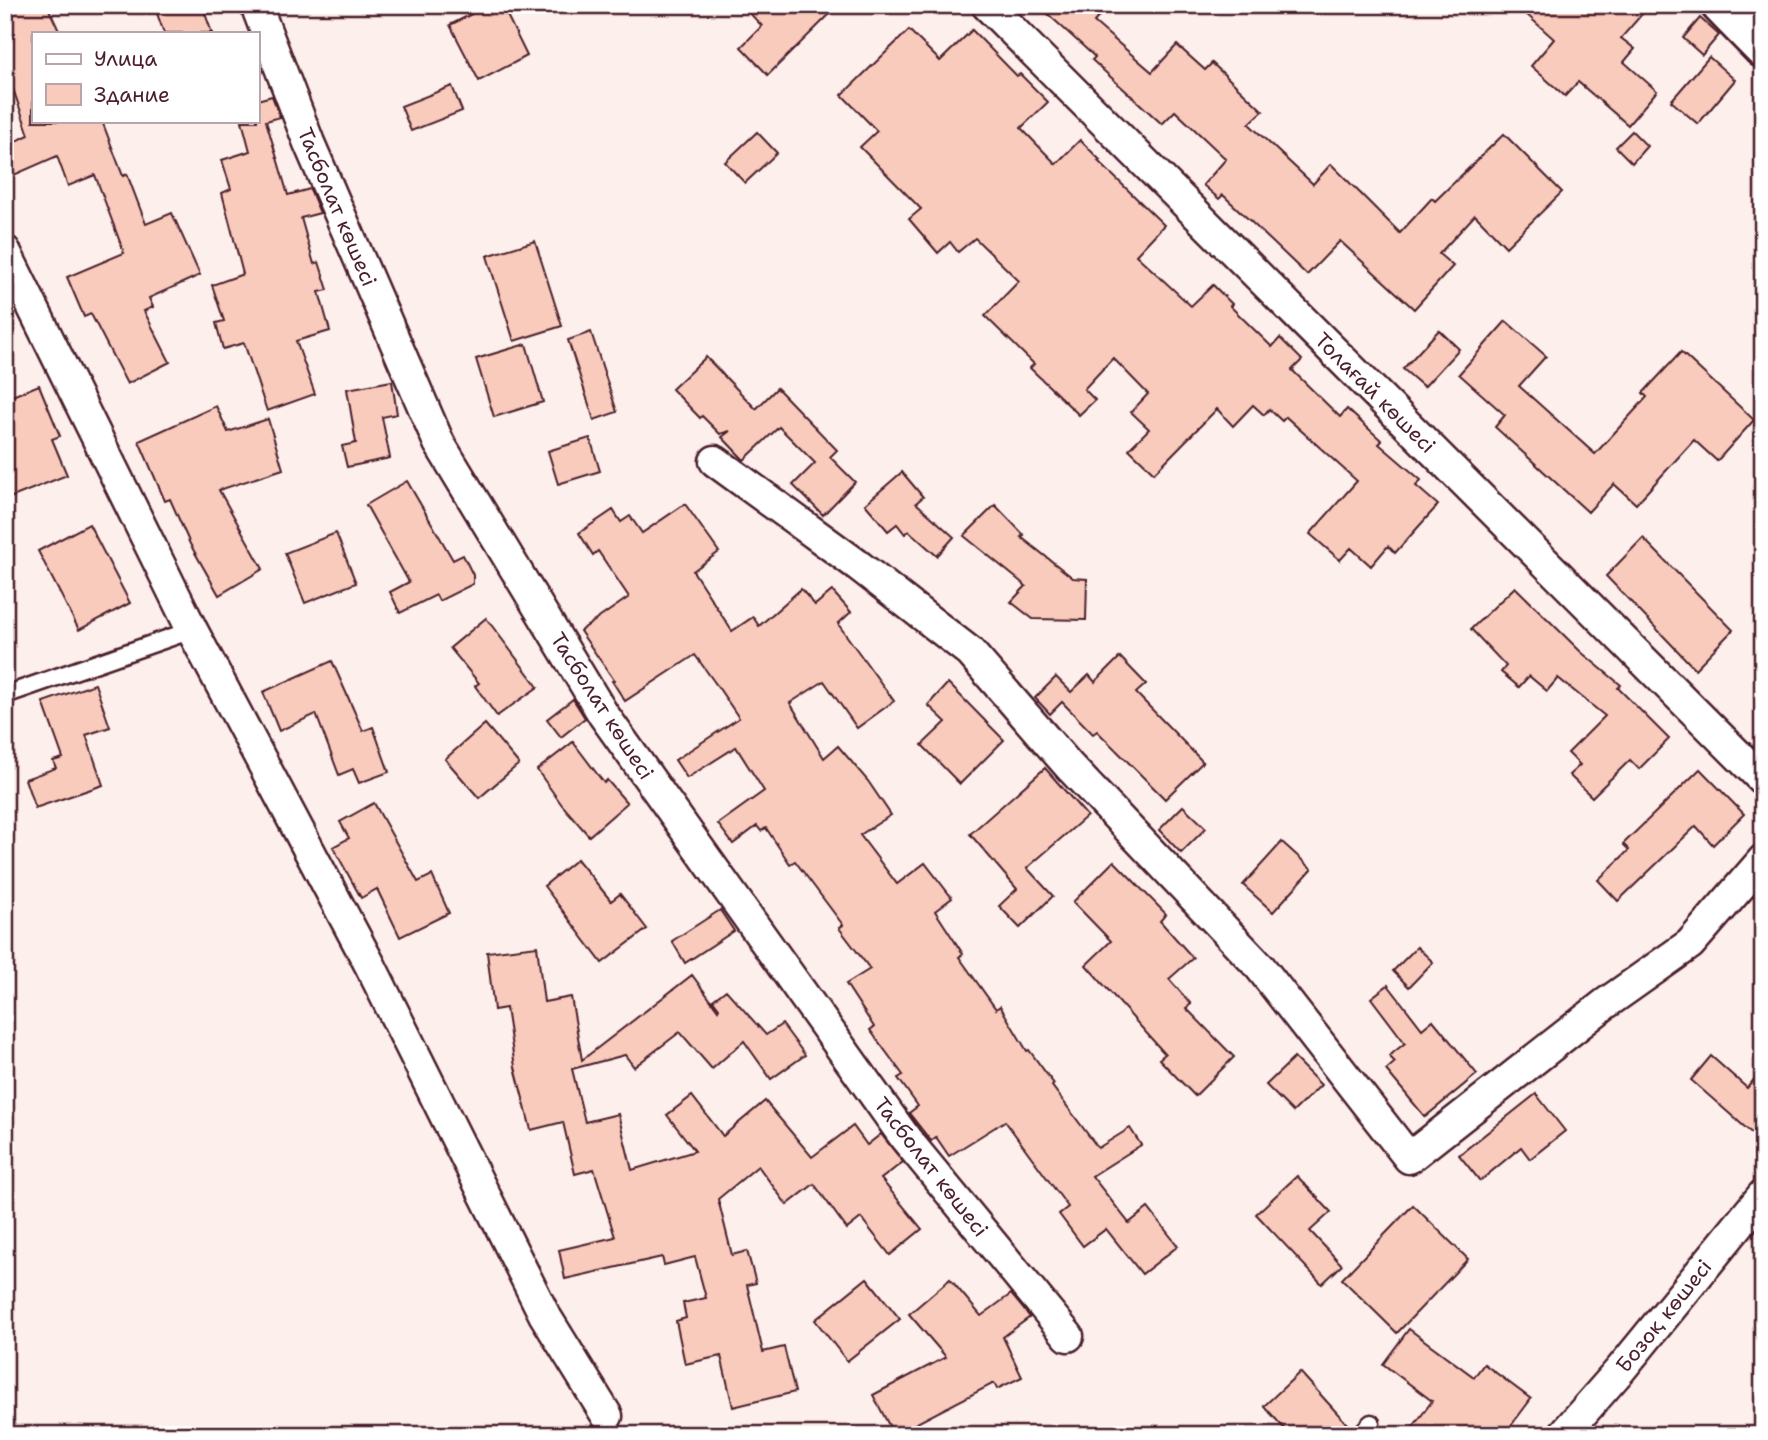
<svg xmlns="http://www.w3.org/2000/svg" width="1768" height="1440" viewBox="0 0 1768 1440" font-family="'Shantell Sans',sans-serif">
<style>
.building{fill:#f8cbbc;stroke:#4a1f2b;stroke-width:2}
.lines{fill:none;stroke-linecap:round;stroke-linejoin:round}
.lane-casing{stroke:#4a1f2b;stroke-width:21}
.street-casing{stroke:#4a1f2b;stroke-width:35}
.secondary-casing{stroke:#4a1f2b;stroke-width:44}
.lane{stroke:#fff;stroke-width:16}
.street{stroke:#fff;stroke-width:30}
.secondary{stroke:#fff;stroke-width:38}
.labels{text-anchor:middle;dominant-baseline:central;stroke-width:7;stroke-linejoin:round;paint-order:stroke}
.street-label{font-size:21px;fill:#4a1f2b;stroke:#fff}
</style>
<rect width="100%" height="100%" fill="#fdefeb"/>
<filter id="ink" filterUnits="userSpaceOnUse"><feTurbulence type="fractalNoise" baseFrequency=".0143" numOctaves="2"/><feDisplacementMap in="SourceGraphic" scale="14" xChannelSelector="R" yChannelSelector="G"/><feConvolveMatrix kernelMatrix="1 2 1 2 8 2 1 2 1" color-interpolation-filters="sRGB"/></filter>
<g filter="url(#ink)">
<g class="building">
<polygon points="5,5 47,5 60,33 33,33 33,121 102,121 123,176 127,174 146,224 172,213 200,275 149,298 153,307 144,311 170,362 127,384 91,314 84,317 67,277 124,253 95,175 68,186 57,156 14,175 5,156 5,146 29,135 13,89 5,93"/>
<polygon points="154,5 202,5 212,33 164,33"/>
<polygon points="489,5 502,5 527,56 479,81 450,25"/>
<polygon points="742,5 839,5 768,75 741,47 762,26"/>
<polygon points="1038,5 1109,5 1094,22 1152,72 1177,45 1205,70 1212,63 1263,111 1249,124 1313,184 1331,164 1400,233 1432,198 1435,201 1504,134 1562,192 1506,247 1475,215 1439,254 1453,266 1414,309 1340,241 1307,275 1223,195 1219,199 1203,185 1226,159 1175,111 1162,124 1092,60 1095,57"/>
<polygon points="1516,5 1650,5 1621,38 1635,49 1624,62 1657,91 1628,125 1578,82 1565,96 1531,66 1554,39"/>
<polygon points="1700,18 1719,35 1702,55 1683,38"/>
<polygon points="909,30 940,61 972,30 1017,76 1020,74 1048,102 1021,128 1056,164 1080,140 1100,160 1098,161 1164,225 1136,255 1191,306 1213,285 1232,304 1230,306 1272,347 1280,338 1302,360 1292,370 1340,417 1347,409 1382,441 1379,444 1421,480 1416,486 1438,505 1395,553 1388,546 1371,566 1351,548 1340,560 1310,534 1357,481 1286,417 1282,421 1269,409 1264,415 1253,405 1233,426 1217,409 1154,473 1129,449 1149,429 1131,412 1148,394 1113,358 1084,389 1095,400 1079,415 1030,368 1034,364 985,316 1019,281 975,238 958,252 950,242 938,253 909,219 921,209 860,147 877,131 842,95"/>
<polygon points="1709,57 1735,80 1698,124 1671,101"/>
<polygon points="452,86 462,111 411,131 401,106"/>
<polygon points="272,96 280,117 266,121 288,195 310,189 320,213 301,218 314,264 319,262 328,290 319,292 330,331 296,341 315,394 267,411 244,343 223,349 216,323 224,321 212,285 243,274 222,193 231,189 222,160 250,151 242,121 257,121 257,100"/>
<polygon points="1632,131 1647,146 1632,163 1616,147"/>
<polygon points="757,132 777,153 745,183 725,162"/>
<polygon points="535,241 562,326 514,341 487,256"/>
<polygon points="1506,321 1546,356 1519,386 1595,454 1647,397 1643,393 1681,352 1754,420 1717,461 1694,440 1636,504 1614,484 1588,512 1495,427 1505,415 1459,374"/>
<polygon points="1439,330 1459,349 1424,387 1403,369"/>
<polygon points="591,332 617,412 594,420 568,340"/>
<polygon points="526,344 543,402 494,417 476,359"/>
<polygon points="706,357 756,409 777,388 837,450 830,457 855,482 823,515 793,485 815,463 779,427 744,460 722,437 730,431 720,434 702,416 700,418 672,389"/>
<polygon points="392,381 397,414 382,417 390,458 347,467 342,446 356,443 347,389"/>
<polygon points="39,385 60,436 52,439 67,475 5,500 5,399"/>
<polygon points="216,406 228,432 268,419 283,469 219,490 263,569 219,595 190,544 170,499 165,501 139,441"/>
<polygon points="590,438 600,471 558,484 548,451"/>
<polygon points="902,472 923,497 916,503 954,537 937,556 909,531 905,534 897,524 888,531 865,504"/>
<polygon points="407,481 453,560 463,555 473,575 473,584 439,601 436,595 400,613 390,592 409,582 366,505"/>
<polygon points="685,504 719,552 693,571 732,631 753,617 759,626 801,589 815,605 832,591 851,612 838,624 894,701 857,728 824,681 790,703 824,758 838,746 868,781 891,815 860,835 897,884 925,863 952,898 935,911 963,954 959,957 996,1009 1000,1006 1027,1051 1029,1050 1054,1084 1052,1086 1098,1148 1130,1128 1141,1145 1092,1176 1129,1223 1148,1208 1178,1246 1142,1274 1106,1229 1083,1246 1059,1214 1068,1207 1005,1121 949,1156 936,1137 931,1141 909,1113 918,1106 898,1078 903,1075 870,1030 874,1027 846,984 870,969 839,928 843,925 795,861 790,864 766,828 761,831 757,826 733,844 718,824 764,791 736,747 687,778 675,760 739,718 718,687 695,655 625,701 612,681 614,680 580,631 629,597 598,551 593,555 579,533 613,510 621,522 630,516 642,533"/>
<polygon points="995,505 1024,535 1021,537 1073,578 1087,579 1086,620 1033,619 1011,602 1026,586 964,536"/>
<polygon points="89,524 130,603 79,630 38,551"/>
<polygon points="336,533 356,583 305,603 285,553"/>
<polygon points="1643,538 1733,630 1695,669 1606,576"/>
<polygon points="1515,587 1581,652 1621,685 1618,688 1669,739 1639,769 1630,760 1592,797 1569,775 1580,765 1568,753 1605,716 1558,678 1547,691 1529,676 1519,687 1501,672 1506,666 1471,629"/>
<polygon points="486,618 538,687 497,716 475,686 479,683 450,648"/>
<polygon points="1120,657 1146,684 1136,693 1203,762 1165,799 1097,731 1093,734 1062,702 1050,714 1035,698 1056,677 1071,692 1089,675 1095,682"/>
<polygon points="332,661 363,731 373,727 389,772 359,783 353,769 339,775 316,714 279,731 263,692"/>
<polygon points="948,683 1004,740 960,784 922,745 946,722 928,705"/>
<polygon points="95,684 110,727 86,735 103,785 35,808 25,779 56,768 53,761 63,758 43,702"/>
<polygon points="573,699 585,718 561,737 547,719"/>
<polygon points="485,724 519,764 479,798 445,759"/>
<polygon points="573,742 604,783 607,780 627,803 589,836 562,805 537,770"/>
<polygon points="1045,768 1087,816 1027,868 1053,896 1020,928 999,906 1017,889 970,834"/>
<polygon points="1700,769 1744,814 1713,845 1696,826 1618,901 1598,880 1629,850 1623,844"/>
<polygon points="374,803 418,882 432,875 449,913 400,937 377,889 361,898 333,847 349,838 340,822"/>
<polygon points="1183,806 1206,828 1181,853 1159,830"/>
<polygon points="1282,842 1312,869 1273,912 1243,885"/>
<polygon points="577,859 611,901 620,894 647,929 602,963 544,886"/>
<polygon points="1114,861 1166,914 1160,921 1193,958 1169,979 1191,1004 1186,1008 1234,1057 1195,1096 1159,1059 1165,1054 1086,965 1111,941 1073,902"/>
<polygon points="720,910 734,931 685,963 672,941"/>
<polygon points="537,946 544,1002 571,997 582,1060 692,975 718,1010 719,1008 713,1000 726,990 766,1035 782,1024 805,1055 771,1079 744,1041 712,1069 680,1032 634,1067 625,1055 572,1069 585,1122 618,1114 632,1170 695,1151 667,1115 692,1096 723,1136 765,1101 812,1157 853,1126 867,1145 881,1134 903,1162 881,1179 922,1229 890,1255 861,1218 847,1229 814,1184 787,1205 758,1166 718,1199 732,1255 747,1251 756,1283 747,1285 763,1352 784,1347 795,1392 733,1407 721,1356 685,1364 676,1321 686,1318 683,1303 706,1298 695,1257 664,1265 662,1257 565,1279 559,1250 615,1237 594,1169 575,1174 563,1122 531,1130 515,1067 506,1008 494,1010 487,952"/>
<polygon points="1417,947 1433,962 1409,987 1393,971"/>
<polygon points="1388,985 1422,1029 1433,1020 1477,1074 1425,1117 1386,1070 1395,1062 1389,1056 1405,1043 1371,998"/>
<polygon points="1711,1056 1747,1088 1763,1069 1763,1143 1691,1080"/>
<polygon points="1294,1058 1321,1085 1293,1112 1266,1085"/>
<polygon points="1536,1094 1565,1131 1530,1159 1521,1147 1480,1181 1459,1155"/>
<polygon points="1297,1176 1331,1212 1310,1231 1342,1265 1322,1284 1256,1214"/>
<polygon points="1413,1205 1468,1259 1397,1333 1342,1279"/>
<polygon points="867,1278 900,1319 847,1361 815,1320"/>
<polygon points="950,1279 981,1316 1011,1294 1030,1317 1003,1337 1022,1377 997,1389 994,1383 894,1435 873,1395 946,1357 909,1314"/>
<polygon points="1409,1329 1474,1377 1484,1364 1531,1399 1504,1435 1407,1435 1432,1401 1383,1364"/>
<polygon points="1300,1372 1348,1425 1338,1435 1290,1435 1264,1406"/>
</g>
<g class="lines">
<g class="lane-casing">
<g id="lane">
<polyline points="5,695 192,630"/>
<polyline points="1360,1435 1371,1423"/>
</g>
</g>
<g class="street-casing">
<g id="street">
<polyline points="256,5 309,143 439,443 603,714 906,1139 1068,1336"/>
<polyline points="987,5 1763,780"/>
<polyline points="5,251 192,630 370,965 544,1314 607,1416"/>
<polyline points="715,461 859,566 970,652 1069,766 1260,967 1409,1158 1605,1004 1690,944 1763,860"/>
<polyline points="1563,1435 1621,1369 1763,1195"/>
</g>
</g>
<g class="secondary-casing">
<polyline id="secondary" points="1721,5 1763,48"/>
</g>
<use href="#lane" class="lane"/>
<use href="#street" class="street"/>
<use href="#secondary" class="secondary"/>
</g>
</g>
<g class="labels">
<g class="street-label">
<text transform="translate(337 207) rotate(67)">Тасболат көшесі</text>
<text transform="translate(1375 393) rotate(45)">Толағай көшесі</text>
<text transform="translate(602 706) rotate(57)">Тасболат көшесі</text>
<text transform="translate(931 1167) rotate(52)">Тасболат көшесі</text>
<text transform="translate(1664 1316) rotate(-51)">Бозоқ көшесі</text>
</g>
</g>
<rect width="1768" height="1440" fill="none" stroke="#fff" stroke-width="28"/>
<rect x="14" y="14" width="1740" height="1412" fill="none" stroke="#4a1f2b" stroke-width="2.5" filter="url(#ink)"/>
<rect x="32" y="32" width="228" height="91" fill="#ffffff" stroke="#b7a5aa" stroke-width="2"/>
<rect x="46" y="54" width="35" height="10" fill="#ffffff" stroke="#b7a5aa" stroke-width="2"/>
<text x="94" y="66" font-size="21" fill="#4a1f2b">Улица</text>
<rect x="46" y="84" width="35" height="21" fill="#f8cbbc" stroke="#b7a5aa" stroke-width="2"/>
<text x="94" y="102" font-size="21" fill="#4a1f2b">Здание</text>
</svg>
